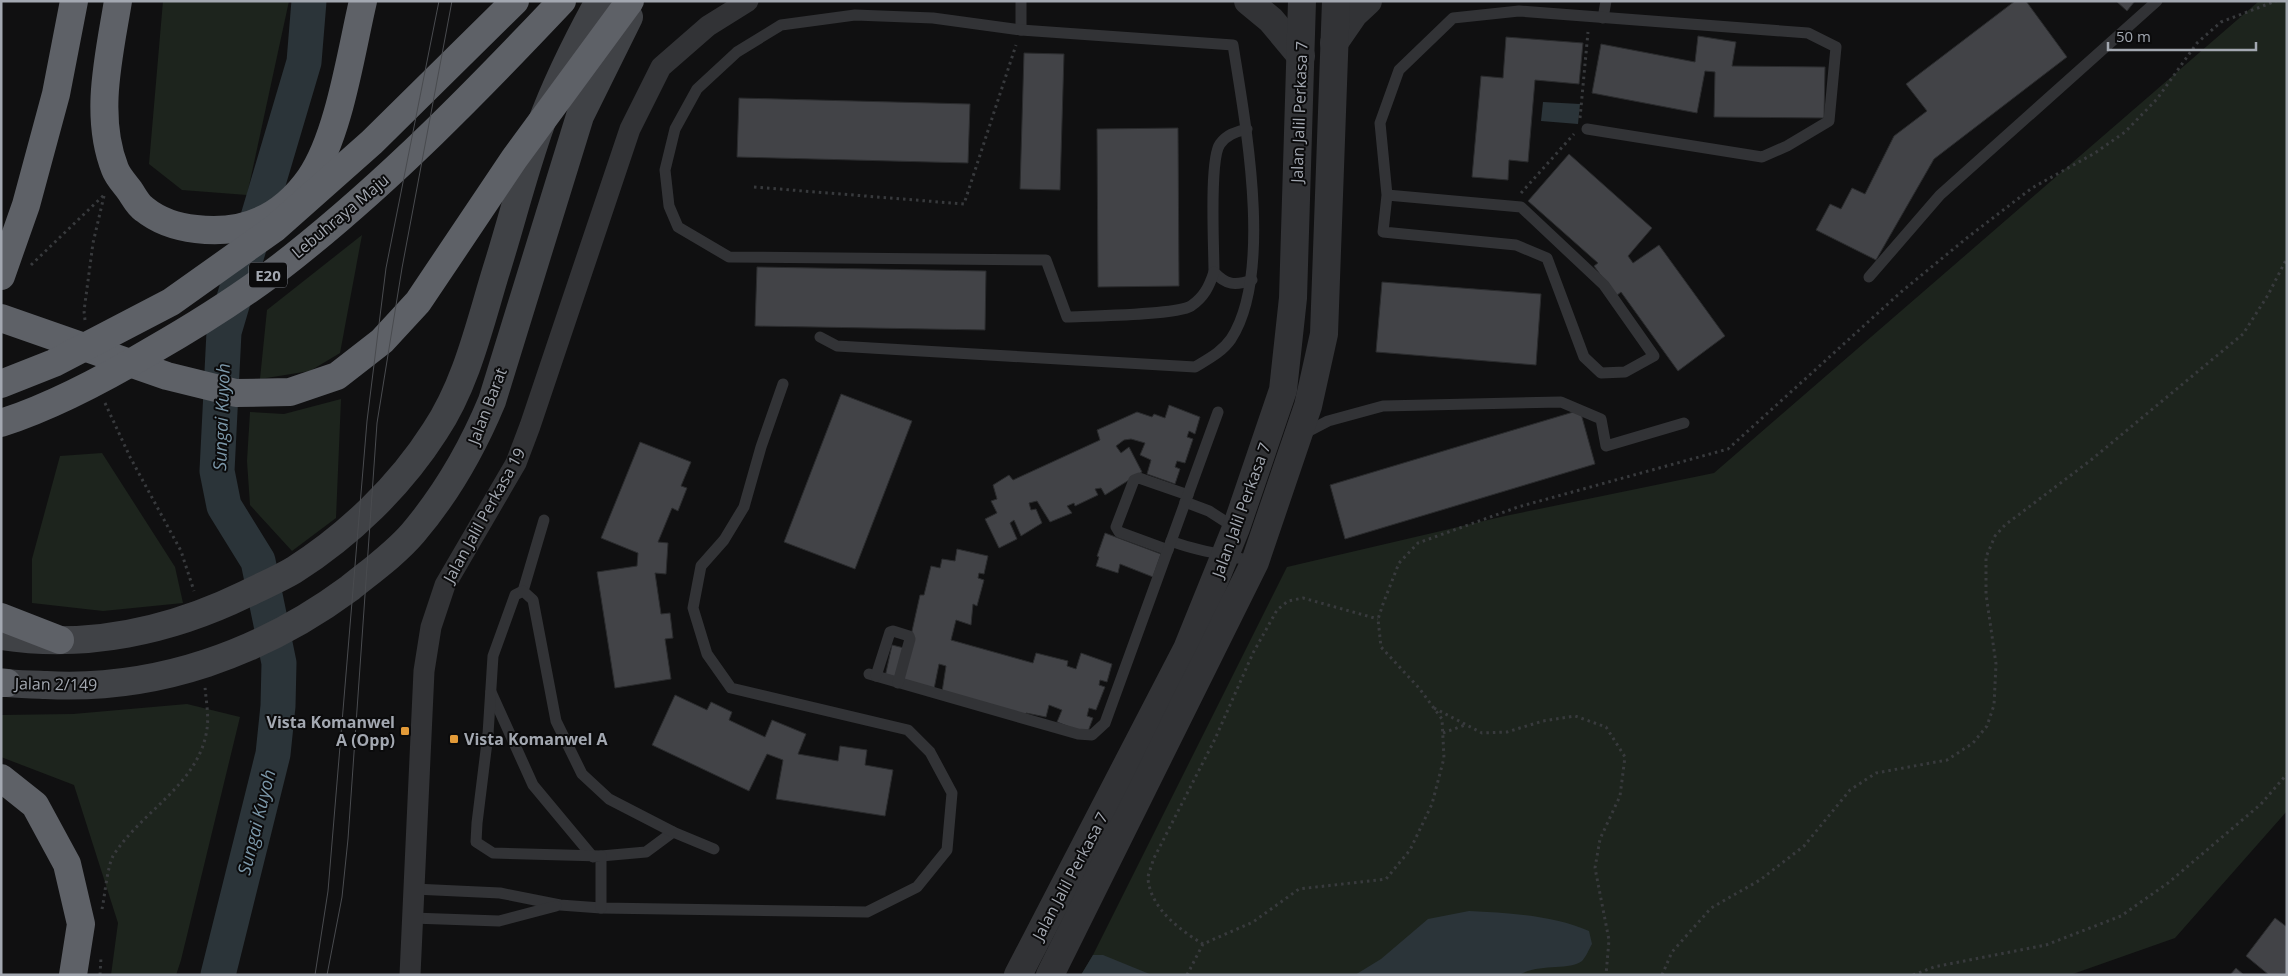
<svg xmlns="http://www.w3.org/2000/svg" width="2288" height="976" viewBox="0 0 2288 976" font-family="'Open Sans',sans-serif">
<style>
.green{fill:#1d241d}
.water{fill:#2b3439}
.lines{fill:none;stroke-linecap:round;stroke-linejoin:round}
.river{stroke:#2b3439;stroke-width:35}
.building{fill:#424347;stroke:#2a2b2d}
.path{stroke:#383a3d;stroke-width:3;stroke-dasharray:2.5 4;stroke-linecap:butt}
.service{stroke:#323336;stroke-width:11}
.minor{stroke:#323336;stroke-width:21}
.tertiary{stroke:#323336;stroke-width:28}
.secondary{stroke:#404246;stroke-width:28}
.motorway{stroke:#5e6167;stroke-width:28}
.tram{stroke:#494b4f;stroke-width:1}
.poi-dot{fill:#e29a38;stroke:#0b0b0c;stroke-width:2}
.labels{text-anchor:middle;dominant-baseline:central;stroke-width:4;stroke-linejoin:round;paint-order:stroke}
.shield{fill:#0b0b0c;stroke:#757980;stroke-width:1}
.shield-label{font-size:15px;font-weight:bold;fill:#a3a8b1}
.street-label{font-size:16px;fill:#a3a8b1;stroke:#0b0b0c}
.poi-label{font-size:16px;font-weight:bold;fill:#a3a8b1;stroke:#0b0b0c;text-anchor:end}
.water-label{font-size:18px;font-style:italic;fill:#7c98aa;stroke:#0b0b0c}
</style>
<rect width="100%" height="100%" fill="#101011"/>
<g class="green">
<polygon points="163,1 289,1 247,195 182,190 149,164"/>
<polygon points="2259,1 2287,1 2287,811 2175,938 2070,975 1081,975 1093,955 1287,567 1505,516 1714,473"/>
<polygon points="362,235 340,353 310,371 260,379 267,310"/>
<polygon points="341,399 336,518 292,551 250,505 247,461 250,412 284,414"/>
<polygon points="102,453 175,567 183,603 103,611 32,603 32,559 60,456"/>
<polygon points="187,704 240,717 181,960 176,975 111,975 118,923 74,785 1,757 1,715 73,714"/>
</g>
<g class="water">
<polygon points="1543,102 1580,104 1578,124 1541,121"/>
<path d="M1469 911C1508 913 1553 915 1589 931L1592 944C1589 949 1586 957 1582 961 1569 971 1539 963 1519 975H1355L1381 959 1428 919Z"/>
<polygon points="1093,955 1103,955 1152,975 1081,975"/>
</g>
<g class="lines">
<polyline class="river" points="218,975 273,754 278,706 279,663 258,561 224,506 217,471 224,332 304,62 309,1"/>
</g>
<g class="building">
<polygon points="2015,1 2026,1 2067,57 1934,159 1876,260 1816,230 1830,204 1841,209 1852,188 1865,194 1894,136 1927,111 1906,84"/>
<polygon points="2116,1 2135,1 2127,11"/>
<polygon points="1698,36 1736,42 1732,66 1825,67 1824,118 1714,117 1715,72 1705,71 1697,113 1592,93 1601,44 1695,62"/>
<polygon points="1506,37 1583,43 1579,84 1535,80 1528,162 1509,160 1508,180 1472,177 1481,76 1503,78"/>
<polygon points="1024,53 1064,54 1060,190 1020,189"/>
<polygon points="739,98 970,104 968,163 737,157"/>
<polygon points="1178,128 1179,286 1098,287 1097,129"/>
<polygon points="1569,154 1652,228 1628,256 1633,263 1659,245 1725,336 1678,371 1621,292 1616,296 1594,266 1598,263 1528,201"/>
<polygon points="757,267 986,271 985,330 755,326"/>
<polygon points="1382,282 1541,294 1536,365 1376,352"/>
<polygon points="841,394 912,421 855,569 784,542"/>
<polygon points="1169,405 1200,417 1195,434 1189,431 1187,437 1193,439 1185,463 1177,461 1175,467 1180,469 1175,484 1147,474 1151,460 1140,455 1145,443 1131,439 1124,440 1116,446 1121,453 1129,447 1142,472 1105,495 1101,488 1095,489 1098,495 1075,506 1074,503 1067,506 1072,513 1050,522 1037,501 1029,503 1031,510 1036,509 1042,523 1021,536 1014,520 1010,523 1017,539 999,548 985,519 997,513 991,501 997,499 993,485 1009,475 1013,480 1100,440 1097,430 1137,412 1152,417 1154,414 1165,418"/>
<polygon points="1580,410 1595,464 1345,539 1330,485"/>
<polygon points="640,442 691,462 681,486 687,488 678,511 672,508 658,542 668,543 666,574 655,573 661,614 670,613 673,638 665,639 671,679 615,688 597,572 637,566 638,553 601,538"/>
<polygon points="1105,533 1161,554 1153,577 1120,564 1118,573 1096,566 1099,557 1097,556"/>
<polygon points="957,549 988,556 984,574 979,573 978,578 984,580 977,606 973,604 971,625 956,620 951,640 1033,663 1036,653 1068,661 1067,666 1076,669 1081,653 1112,664 1107,682 1100,680 1099,685 1105,687 1096,710 1089,708 1087,716 1093,718 1087,734 1057,722 1062,710 1049,705 1046,717 1026,713 1025,715 942,692 946,666 939,664 934,689 885,677 892,645 908,649 920,595 924,595 931,566 940,568 942,559 955,561"/>
<polygon points="675,695 707,710 711,702 732,712 729,720 765,737 772,720 806,734 798,754 838,761 840,746 867,750 865,765 893,770 885,816 776,799 783,760 767,754 749,791 652,745"/>
<polygon points="2275,918 2287,927 2287,975 2269,975 2246,956"/>
<polygon points="2236,968 2244,975 2230,975"/>
</g>
<g class="lines">
<g class="path">
<polyline points="1580,118 1588,32"/>
<polyline points="754,187 964,204 1016,45"/>
<polyline points="1521,193 1574,134"/>
<polyline points="31,265 104,195"/>
<polyline points="85,320 84,311 93,243 104,196"/>
<polyline points="105,403 130,457 181,551 194,591"/>
<polyline points="1434,708 1482,733 1507,732 1543,721 1575,716 1606,727 1625,757 1620,796 1600,839 1595,868 1609,940 1606,975"/>
<polyline points="1443,733 1465,725"/>
<path d="M102 909C105 895 107 868 113 856 141 811 199 785 207 729 209 716 206 700 205 687"/>
<path d="M1203 944C1180 930 1151 909 1148 879 1148 873 1152 866 1153 860L1215 739 1253 653 1277 610 1288 601 1303 598 1378 619"/>
<polyline points="100,975 101,957"/>
<polyline points="1187,975 1203,944 1253,922 1299,889 1386,879 1410,850 1432,804 1444,758 1442,719 1419,688 1381,647 1378,619 1383,604 1399,563 1418,543 1518,507 1728,449 1901,292 1968,237 2032,188 2095,153 2125,132 2157,99 2197,43 2221,22 2276,1"/>
<polyline points="1662,975 1672,952 1711,908 1760,880 1804,846 1850,790 1876,773 1947,760 1973,743 1987,726 1994,705 1996,664 1986,594 1986,557 1995,536 2005,525 2091,460 2243,334 2268,295 2287,258"/>
<polyline points="1913,975 1934,967 2046,945 2121,916 2168,883 2261,804 2287,774"/>
</g>
<g class="service">
<polyline points="1021,1 1021,30"/>
<polyline points="1603,18 1606,1"/>
<path d="M1247 129C1236 132 1227 134 1220 144 1209 159 1214 248 1214 272 1226 285 1235 286 1252 280"/>
<polyline points="1387,195 1521,207 1604,285 1654,356 1625,372 1601,373 1584,357 1547,258 1516,245 1383,232 1387,195 1380,123 1399,70 1453,18 1519,11 1808,33 1836,47 1829,121 1787,146 1762,157 1587,129"/>
<polyline points="1869,277 1940,195 2157,1"/>
<path d="M820 337 837 346 1195 367C1208 359 1222 352 1231 339 1274 273 1245 121 1233 45L1021 30 933 18 855 15 781 25 737 52 697 89 675 129 665 170 669 206 678 227 729 257 1046 260 1067 317C1088 316 1177 315 1191 306 1204 297 1209 287 1214 272"/>
<polyline points="1301,435 1328,421 1383,406 1561,402 1601,419 1606,446 1684,423"/>
<polyline points="1185,502 1209,511 1237,529"/>
<path d="M1171 541C1198 552 1226 554 1255 562"/>
<polyline points="1168,550 1119,532 1116,527 1134,480 1139,478 1188,495"/>
<polyline points="523,591 544,520"/>
<polyline points="869,674 1078,734 1092,735 1105,723 1218,412"/>
<polyline points="876,676 890,632 893,631 909,636 910,639 898,683"/>
<polyline points="491,692 533,785 593,857"/>
<polyline points="601,856 646,852 673,832"/>
<polyline points="414,889 500,893 560,905 601,908 867,912 917,887 947,850 952,793 930,752 908,730 731,688 707,654 693,608 701,566 724,540 744,507 761,447 783,384"/>
<polyline points="601,908 601,856 493,853 476,842 477,823 488,734 493,656 515,595 523,591 533,600 556,721 582,774 609,799 673,832 714,849"/>
<polyline points="412,918 499,921 556,906"/>
</g>
<polyline class="minor" points="410,975 424,671 431,627 445,585 516,463 530,426 630,129 661,67 708,26 748,1"/>
<g class="tertiary">
<polyline points="1248,1 1271,20 1301,56"/>
<polyline points="1334,43 1354,14 1368,1"/>
<polyline points="1018,975 1187,649 1236,528 1283,390 1293,298 1302,1"/>
<polyline points="1050,975 1255,562 1308,406 1324,334 1336,1"/>
</g>
<g class="secondary">
<path d="M1 636C86 649 170 631 246 594 262 586 279 579 294 570 349 535 400 486 435 431 467 383 480 323 497 268 512 220 524 171 541 124 557 81 577 41 599 1"/>
<path d="M1 682C16 685 32 684 46 685 157 691 262 653 350 588 371 571 395 554 413 533 447 493 472 449 492 401L580 116 629 17"/>
</g>
<g class="motorway">
<path d="M118 1C109 56 94 116 115 169 118 177 125 184 130 191 134 197 138 205 144 209 160 222 177 227 196 229 244 235 282 218 310 178 339 136 351 52 363 1"/>
<polyline points="1,276 26,205 56,94 74,1"/>
<polyline points="1,318 167,376 236,393 290,392 337,376 382,341 418,302 514,159 630,1"/>
<polyline points="1,384 54,363 171,302 275,228 372,142 515,1"/>
<path d="M1 423C54 406 104 379 151 351 200 323 249 292 293 257 390 180 477 91 562 1"/>
<polyline points="1,617 60,640"/>
<polyline points="1,683 7,683"/>
<polyline points="1,778 35,805 67,864 81,924 73,975"/>
</g>
<g class="tram">
<polyline points="315,975 328,891 367,421 386,268 439,1"/>
<polyline points="327,975 342,897 348,839 377,423 402,268 452,1"/>
</g>
</g>
<g class="poi-dot">
<rect x="400" y="726" width="10" height="10" rx="2.5"/>
<rect x="449" y="734" width="10" height="10" rx="2.5"/>
</g>
<g class="labels">
<rect class="shield" x="249" y="262.5" width="38" height="25" rx="4"/>
<g class="shield-label">
<text x="268" y="275">E20</text>
</g>
<g class="street-label">
<text transform="translate(1299 112) rotate(-88)">Jalan Jalil Perkasa 7</text>
<text transform="translate(340 216) rotate(-40)">Lebuhraya Maju</text>
<text transform="translate(487 406) rotate(-69)">Jalan Barat</text>
<text transform="translate(1241 510) rotate(-70)">Jalan Jalil Perkasa 7</text>
<text transform="translate(484 515) rotate(-61)">Jalan Jalil Perkasa 19</text>
<text transform="translate(56 684) rotate(1)">Jalan 2/149</text>
<text transform="translate(1070 876) rotate(-62)">Jalan Jalil Perkasa 7</text>
</g>
<g class="poi-label">
<text x="395" y="722">Vista Komanwel<tspan x="395" dy="18">A (Opp)</tspan></text>
<text x="464" y="739" text-anchor="start">Vista Komanwel A</text>
</g>
<g class="water-label">
<text transform="translate(221 417) rotate(-88)">Sungai Kuyoh</text>
<text transform="translate(256 822) rotate(-76)">Sungai Kuyoh</text>
</g>
</g>
<rect width="2288" height="976" fill="none" stroke="#a3a8b1" stroke-width="5"/>
<path d="M2108 42v8h148v-8" fill="none" stroke="#a3a8b1" stroke-width="2.5"/>
<text x="2116" y="42" font-size="15" fill="#a3a8b1" stroke="#0b0b0c" stroke-width="4" paint-order="stroke">50 m</text>
</svg>
